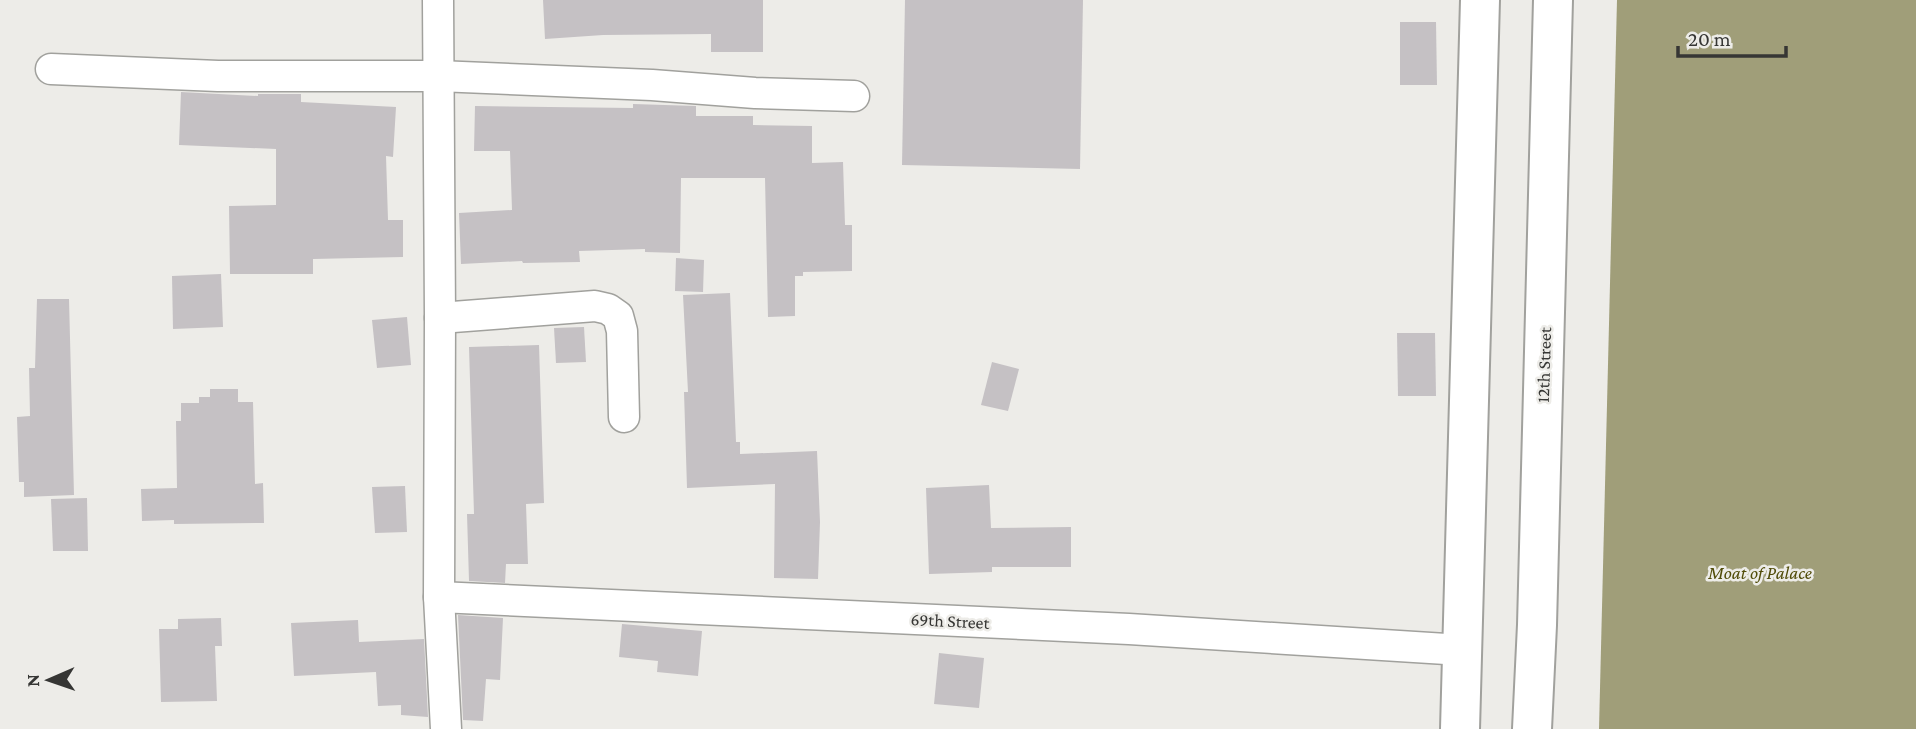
<svg xmlns="http://www.w3.org/2000/svg" width="1916" height="729" viewBox="0 0 1916 729" font-family="'Crimson Pro',serif">
<style>
.water{fill:#a09e79}
.building{fill:#c5c1c4}
.lines{fill:none;stroke-linecap:round;stroke-linejoin:round}
.minor-casing{stroke:#a1a19d;stroke-width:33}
.primary-casing{stroke:#a1a19d;stroke-width:42}
.minor{stroke:#fff;stroke-width:30}
.primary{stroke:#fff;stroke-width:38}
.labels{text-anchor:middle;dominant-baseline:central;stroke-width:5;stroke-linejoin:round;paint-order:stroke}
.street-label{font-size:18px;fill:#363634;stroke:#edece8}
.water-label{font-size:19px;font-style:italic;fill:#514c09;stroke:#edece8}
</style>
<rect width="100%" height="100%" fill="#edece8"/>
<polygon class="water" points="1617,0 1916,0 1916,729 1599,729"/>
<g class="building">
<polygon points="543,0 763,0 763,52 711,52 711,34 603,35 545,39"/>
<polygon points="905,0 1083,0 1080,169 902,165"/>
<polygon points="1400,22 1436,22 1437,85 1400,85"/>
<polygon points="181,92 258,96 258,94 301,94 301,102 396,107 393,157 386,156 388,220 403,220 403,257 313,259 313,274 230,274 229,206 276,205 276,149 179,145"/>
<polygon points="633,104 696,106 696,116 753,116 753,125 812,126 812,163 843,162 845,225 852,225 852,271 803,272 803,276 795,276 795,316 768,317 765,178 681,178 680,253 645,252 645,249 579,251 580,262 523,263 522,261 461,264 459,213 512,210 510,151 474,151 475,106 633,108"/>
<polygon points="676,258 704,260 703,292 675,291"/>
<polygon points="221,274 223,327 173,329 172,276"/>
<polygon points="730,293 736,442 740,442 740,454 817,451 820,522 818,579 774,578 775,484 687,488 684,392 688,392 683,295"/>
<polygon points="37,299 69,299 74,495 24,497 24,482 19,482 17,417 30,416 29,368 35,368"/>
<polygon points="407,317 411,365 377,368 372,320"/>
<polygon points="584,327 586,362 556,363 554,328"/>
<polygon points="1397,333 1435,333 1436,396 1398,396"/>
<polygon points="539,345 544,503 526,504 528,564 506,564 505,583 469,581 467,514 474,514 469,347"/>
<polygon points="992,362 1019,369 1008,411 981,405"/>
<polygon points="210,389 238,389 238,402 253,402 255,484 263,483 264,523 174,524 174,520 142,521 141,489 177,488 176,421 181,421 181,403 199,403 199,397 210,397"/>
<polygon points="989,485 991,528 1071,527 1071,567 992,567 992,572 929,574 926,488"/>
<polygon points="405,486 407,532 375,533 372,487"/>
<polygon points="87,498 88,551 53,551 51,499"/>
<polygon points="458,615 503,618 500,680 486,679 483,721 463,720"/>
<polygon points="221,618 222,646 215,646 217,701 161,702 159,629 178,629 178,619"/>
<polygon points="358,620 359,642 424,639 428,717 401,715 401,705 378,706 376,672 294,676 291,623"/>
<polygon points="622,624 702,631 698,676 657,672 658,661 619,657"/>
<polygon points="939,653 984,658 979,708 934,704"/>
</g>
<g class="lines">
<g class="minor-casing">
<g id="minor">
<polyline points="438,0 440,318 439,597 446,729"/>
<polyline points="51,69 218,76 438,76 652,85 755,93 854,96"/>
<polyline points="440,318 595,306 608,309 618,316 622,331 624,417"/>
<polyline points="439,597 1129,629 1462,650"/>
</g>
</g>
<g class="primary-casing">
<g id="primary">
<polyline points="1460,729 1480,0"/>
<polyline points="1532,729 1537,625 1553,0"/>
</g>
</g>
<use href="#minor" class="minor"/>
<use href="#primary" class="primary"/>
</g>
<g class="labels">
<g class="street-label">
<text transform="translate(1544 365) rotate(-88)">12th Street</text>
<text transform="translate(950 621) rotate(3)">69th Street</text>
</g>
<g class="water-label">
<text x="1760" y="572">Moat of Palace</text>
</g>
</g>
<g transform="translate(49 680) rotate(268)" stroke="#edece8" stroke-width="5" paint-order="stroke">
<path d="M0-5L12 26L0 18L-12 26Z" fill="#363634"/>
<text y="-10" font-size="19" font-weight="bold" text-anchor="middle" fill="#363634">N</text>
</g>
<path d="M1678 46v10h108v-10" fill="none" stroke="#363634" stroke-width="3.5"/>
<text x="1688" y="46" font-size="21" fill="#363634" stroke="#edece8" stroke-width="5" paint-order="stroke">20 m</text>
</svg>
